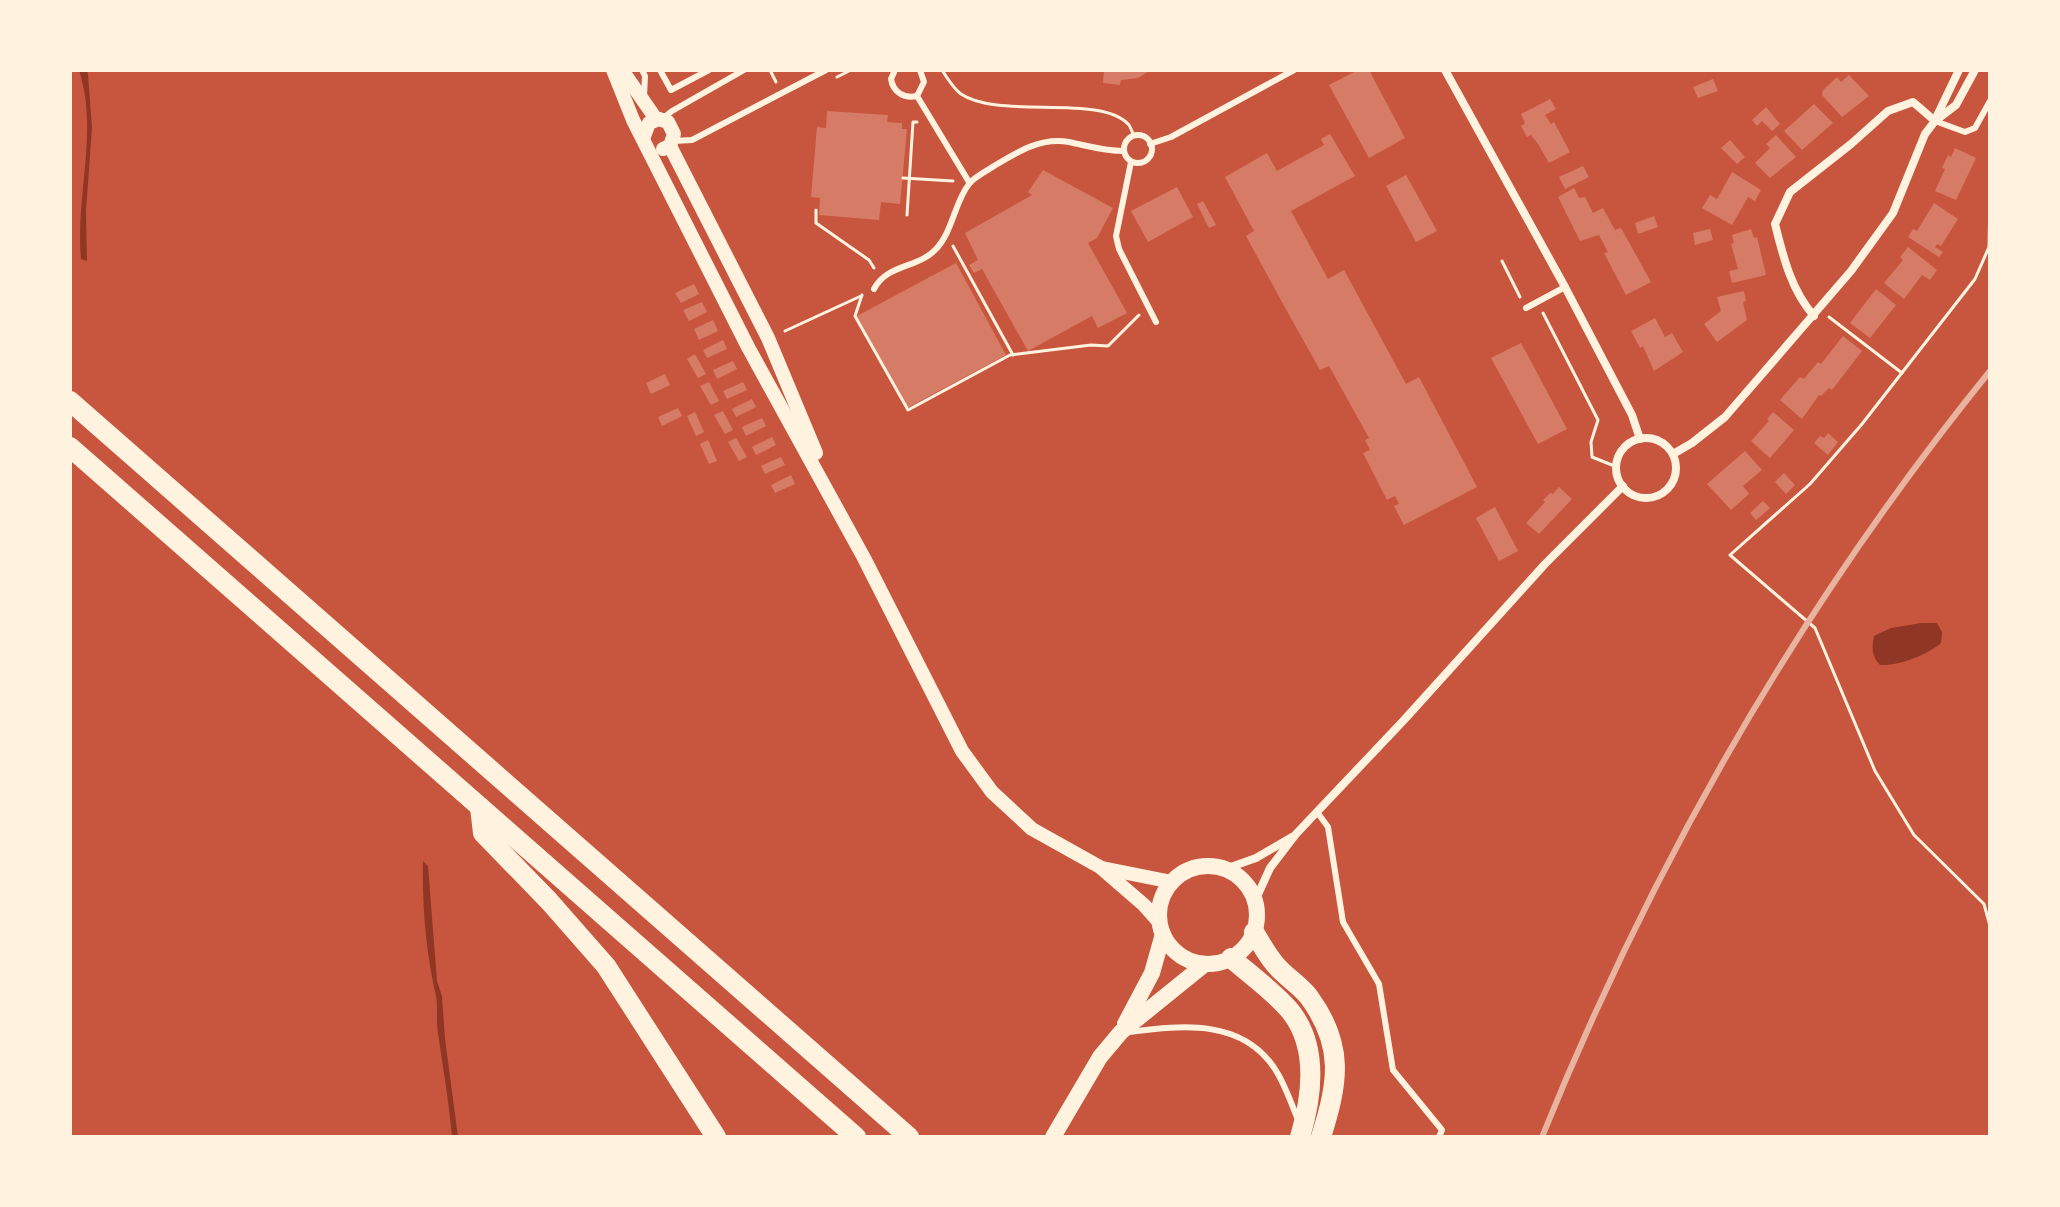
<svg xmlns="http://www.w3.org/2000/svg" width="2060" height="1207" viewBox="0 0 2060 1207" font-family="Poppins,sans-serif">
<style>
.water{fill:#8f3625}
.building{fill:#d67c66}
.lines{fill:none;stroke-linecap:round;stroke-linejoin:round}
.path{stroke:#fff3e0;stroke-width:3}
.service{stroke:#fff3e0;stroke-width:6}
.minor{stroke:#fff3e0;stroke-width:8}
.tertiary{stroke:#fff3e0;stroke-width:14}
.secondary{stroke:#fff3e0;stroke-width:16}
.trunk{stroke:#fff3e0;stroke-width:20}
.rail{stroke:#e9b49f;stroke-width:6}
</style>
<rect width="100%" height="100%" fill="#c8553d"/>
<g class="water">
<path d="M79 70H87L88 75 92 127 86 211 87 261 81 259C75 195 99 133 79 70Z"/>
<path d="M1921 623H1937L1942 632 1941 643C1927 655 1899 666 1880 665 1871 656 1872 647 1874 636L1891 628Z"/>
<path d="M423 861 428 866 437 981 442 996 445 1039 458 1137H452C449 1102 443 1068 438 1033 436 1021 438 1008 436 996 426 952 422 906 423 861Z"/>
</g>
<g class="building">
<polygon points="1104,70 1151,70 1138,78 1121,80 1120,85 1103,83"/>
<polygon points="1358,70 1369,70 1405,138 1369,158 1329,85"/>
<polygon points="1849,75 1869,96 1842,117 1822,95 1823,90 1837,77 1841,82"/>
<polygon points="1713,79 1718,91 1698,98 1693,87"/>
<polygon points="1550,99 1556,109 1545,115 1551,124 1554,122 1570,152 1549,163 1538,144 1531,135 1527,137 1521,126 1525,123 1521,114"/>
<polygon points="1814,104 1833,123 1802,150 1784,131"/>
<polygon points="1766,107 1780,124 1772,131 1762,121 1757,126 1752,120"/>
<polygon points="827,111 888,115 887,122 902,123 902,129 907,129 900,204 881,202 879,220 819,215 820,198 811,197 817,127 826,128"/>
<polygon points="1330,134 1355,176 1291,211 1328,279 1344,270 1406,384 1419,377 1477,487 1404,525 1394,506 1399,504 1395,496 1387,500 1363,453 1370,450 1365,440 1369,438 1329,366 1320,370 1283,304 1246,236 1254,231 1225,177 1267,153 1277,171 1324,145 1321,139"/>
<polygon points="1776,135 1796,157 1770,178 1755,163 1770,148 1766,144"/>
<polygon points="1730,140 1745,157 1737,164 1721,148"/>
<polygon points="1955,148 1976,158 1956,200 1935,191 1945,169 1942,168 1948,155 1951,157"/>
<polygon points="1583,166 1589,177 1565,189 1559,177"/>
<polygon points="1043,170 1113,208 1097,238 1088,243 1127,313 1098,328 1092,316 1028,351 982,269 974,273 969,265 978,260 965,233 1032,195 1028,192"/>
<polygon points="1732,172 1761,190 1755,201 1748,197 1732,225 1702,208 1710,195 1717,199"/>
<polygon points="1406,175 1437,231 1416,242 1386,186"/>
<polygon points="1177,187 1193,217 1148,242 1131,211"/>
<polygon points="1574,188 1579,198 1585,197 1593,213 1603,208 1615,230 1621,228 1651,282 1626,295 1604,253 1608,252 1599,235 1580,241 1558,197"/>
<polygon points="1203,201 1216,225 1209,228 1197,204"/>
<polygon points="1934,203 1958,219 1941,246 1937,244 1935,247 1943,252 1939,257 1908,237 1913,229 1917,231"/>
<polygon points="1654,216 1658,227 1638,234 1635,223"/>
<polygon points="1710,229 1713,240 1695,245 1693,233"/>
<polygon points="1751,229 1754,238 1757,237 1766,275 1732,283 1729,271 1738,269 1731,244 1734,243 1732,235"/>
<polygon points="1908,247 1937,270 1930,280 1922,275 1904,299 1884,283 1903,260 1900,257"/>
<polygon points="956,263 1006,355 907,408 857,316"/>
<polygon points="694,284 699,294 681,303 675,293"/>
<polygon points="1876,289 1896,305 1870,338 1850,323"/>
<polygon points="1744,291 1746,301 1743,302 1747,320 1717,342 1704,324 1721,311 1717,297"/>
<polygon points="702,302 707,312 689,321 683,310"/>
<polygon points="1655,318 1665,337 1672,333 1683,352 1654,371 1643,346 1640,348 1631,331"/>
<polygon points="713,320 718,331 699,340 694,329"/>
<polygon points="1843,336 1862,351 1832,390 1829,388 1821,396 1819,395 1802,419 1780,400 1800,377 1804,379 1818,362 1821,364"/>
<polygon points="723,340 727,349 707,358 703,350"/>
<polygon points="1521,343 1567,429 1538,444 1491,358"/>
<polygon points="695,354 706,374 698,378 687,359"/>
<polygon points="733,361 737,369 717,379 713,370"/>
<polygon points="665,374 670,385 651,394 646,383"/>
<polygon points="709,382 719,401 711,405 700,386"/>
<polygon points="743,382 747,390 727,399 723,391"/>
<polygon points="752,399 756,407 736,417 732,409"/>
<polygon points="678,408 682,416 662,426 658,417"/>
<polygon points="723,411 733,430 725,434 714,415"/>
<polygon points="695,412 704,432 696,436 687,416"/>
<polygon points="1773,412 1794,430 1770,458 1751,441 1769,421 1767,419"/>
<polygon points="762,418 766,426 746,436 742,427"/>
<polygon points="1828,433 1838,442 1828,455 1814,443 1820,436 1824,438"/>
<polygon points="772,437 776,445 756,455 752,447"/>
<polygon points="736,438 747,457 739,461 728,442"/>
<polygon points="708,440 717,461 709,464 700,444"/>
<polygon points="1745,451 1762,470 1743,486 1749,494 1731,510 1707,484"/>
<polygon points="781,457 785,465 765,474 761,466"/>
<polygon points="1784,473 1795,485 1786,494 1775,482"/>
<polygon points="791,475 795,484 775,493 771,485"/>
<polygon points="1559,487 1572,499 1539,534 1526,523 1545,502 1543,500 1550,493 1553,494"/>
<polygon points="1763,501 1770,508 1756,520 1750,513"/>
<polygon points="1495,507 1518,551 1499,561 1476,518"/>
</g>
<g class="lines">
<g class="path">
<polyline points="770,70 776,82"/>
<path d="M942 70C947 78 954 89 961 94 999 120 1102 93 1129 125 1131 128 1132 132 1134 136"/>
<polyline points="837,77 851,70"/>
<polyline points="903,178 953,181"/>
<polyline points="1990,195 1989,247 1975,279 1862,424 1810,484 1730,555 1815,628 1875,771 1914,835 1984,904 1990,926"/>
<polyline points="816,210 816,223 869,260 874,268"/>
<polyline points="907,215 913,122 917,122"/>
<polyline points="953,246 1013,355"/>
<polyline points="1502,261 1520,297"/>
<polyline points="862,295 855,316 908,410 1010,355 1091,345 1108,346 1139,315"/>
<polyline points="1543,313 1598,420 1591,442 1592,457 1617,467"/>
<polyline points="1829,317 1902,373"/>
<polyline points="785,331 861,296"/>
</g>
<g class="service">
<polyline points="642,70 645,76 644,96"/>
<polyline points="660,70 671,90 709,70"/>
<path d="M895 70 891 79C893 92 904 99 917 96"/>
<polyline points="917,96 969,182"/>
<polyline points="917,96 924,82 920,70"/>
<polyline points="662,119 672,111 744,70"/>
<polyline points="1935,121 1965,132 1975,128 1990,101"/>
<circle cx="1138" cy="149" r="14"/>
<polyline points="673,141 692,140 826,70"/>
<polyline points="1150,144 1171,137 1294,70"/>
<polyline points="1131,162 1116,236 1119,249 1156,322"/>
<path d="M874 289C887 264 918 268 935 250 953 232 954 203 969 184 974 177 987 171 994 166 1017 152 1041 137 1069 142 1088 146 1104 151 1124 151"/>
<polyline points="1526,308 1565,287"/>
<polyline points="1317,812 1328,827 1343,922 1379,984 1393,1070 1442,1130 1439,1137"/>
<path d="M1129 1032C1183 1025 1246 1018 1278 1074 1286 1088 1292 1105 1298 1120"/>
</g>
<g class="minor">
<polyline points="1445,70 1565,287 1632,415 1640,439"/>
<polyline points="1935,120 1959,70"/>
<path d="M1814 316C1791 290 1783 256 1775 224L1790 192 1851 144 1888 111 1913 102 1935 121"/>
<circle cx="1646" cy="468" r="30"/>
<polyline points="1673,454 1692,443 1725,417 1851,271 1893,213 1925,134 1935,121 1956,105 1975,70"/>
<polyline points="1225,869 1256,858 1292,837"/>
<polyline points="1255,901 1270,868 1296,834 1404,720 1545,564 1623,486"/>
</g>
<g class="tertiary">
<polyline points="613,70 633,120 748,347 864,558 962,751 992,792 1032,829 1100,867 1144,905 1160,923"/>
<polyline points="622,70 656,119"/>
<polyline points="643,139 649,123 659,119 668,122 674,134 670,146 663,149"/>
<polyline points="670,146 768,338 816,453"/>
<polyline points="1102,868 1172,882"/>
</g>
<g class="secondary">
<circle cx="1208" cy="915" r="49"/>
<polyline points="1125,1024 1152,973 1163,934"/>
<polyline points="1053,1137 1100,1057 1121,1032 1205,964"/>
</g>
<g class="trunk">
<polyline points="70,401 909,1137"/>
<polyline points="70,447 856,1137"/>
<polyline points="480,807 483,833 549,901 606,966 716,1137"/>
<path d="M1254 932C1260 942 1266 953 1274 963 1284 976 1299 984 1309 997 1345 1046 1338 1083 1321 1137"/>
<path d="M1231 958C1248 973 1278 995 1291 1012 1319 1048 1312 1097 1300 1137"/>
</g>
<path class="rail" d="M1542 1137C1654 860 1802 603 1990 371"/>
</g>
<rect width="2060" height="1207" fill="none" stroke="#fff3e0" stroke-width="144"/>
</svg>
